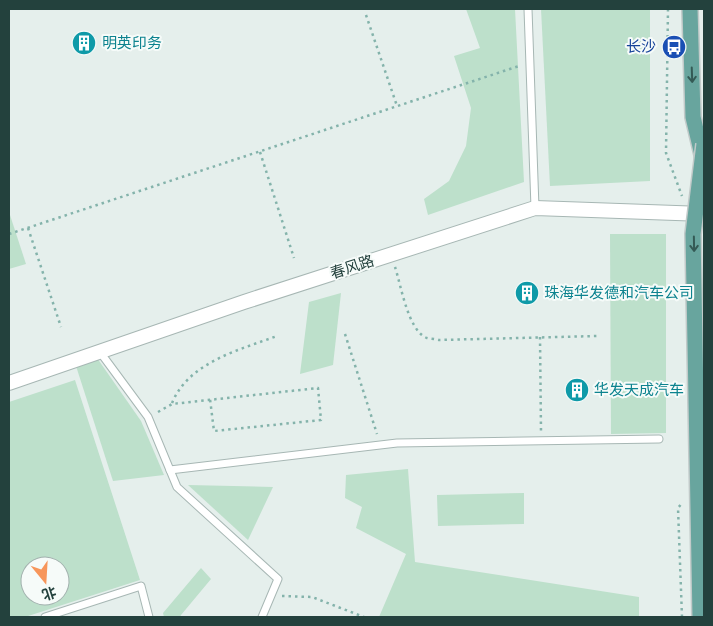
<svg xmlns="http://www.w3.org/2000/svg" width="713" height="626" viewBox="0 0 713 626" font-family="'Varela Round','Noto Sans SC',sans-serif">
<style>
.green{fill:#bde0cb;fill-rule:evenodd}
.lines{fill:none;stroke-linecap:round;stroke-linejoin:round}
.service-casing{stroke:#a7b7b4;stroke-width:9}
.minor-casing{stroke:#a7b7b4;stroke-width:16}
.primary-casing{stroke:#c1cac9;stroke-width:18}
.path{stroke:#84b3ab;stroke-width:2.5;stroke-dasharray:2.5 4;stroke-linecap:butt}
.service{stroke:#fff;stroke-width:7}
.minor{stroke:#fff;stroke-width:14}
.primary{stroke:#68a59e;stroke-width:15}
.primary-bridge-casing{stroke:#c1cac9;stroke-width:18;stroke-linecap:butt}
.primary-bridge{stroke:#68a59e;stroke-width:15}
.oneway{stroke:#345a55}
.labels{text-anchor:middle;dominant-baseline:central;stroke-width:4;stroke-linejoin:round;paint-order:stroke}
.culture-label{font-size:15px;fill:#0d838f;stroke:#f6fbf9;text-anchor:start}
.transit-label{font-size:15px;fill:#164399;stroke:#f6fbf9;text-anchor:end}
.street-label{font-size:15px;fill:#23413d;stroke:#f6fbf9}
</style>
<rect width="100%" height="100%" fill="#e5efec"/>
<g class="green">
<polygon points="466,9 515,9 524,182 428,215 424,199 449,181 466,146 471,108 454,56 480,48"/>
<polygon points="541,9 650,9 650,181 550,186"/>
<polygon points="9,212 26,264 9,269"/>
<polygon points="610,234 666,234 666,433 611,434"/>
<polygon points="341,293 333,365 300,374 309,302"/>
<polygon points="97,358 141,421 164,475 113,481 76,366"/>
<path d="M75 380 140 580 25 617H9V402ZM30 566H60V596H30Z"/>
<polygon points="408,469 415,562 639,597 639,617 379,617 406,554 356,528 362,507 345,498 346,475"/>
<polygon points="188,485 273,487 248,540"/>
<polygon points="524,493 524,524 438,526 437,495"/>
<polygon points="201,568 211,579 181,615 180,617 164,617 163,613"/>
</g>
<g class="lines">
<g class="service-casing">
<g id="service">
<polyline points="528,9 535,208"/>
<polyline points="100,352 148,417 177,487 278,579 262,617"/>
<polyline points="170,470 397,443 659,439"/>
<polyline points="45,617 141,586 149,617"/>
</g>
</g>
<g class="minor-casing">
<polyline id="minor" points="9,383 244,302 535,208 704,214"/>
</g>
<g class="primary-casing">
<polyline id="primary" points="690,9 693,117 703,159"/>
</g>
<g class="path">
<polyline points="668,9 666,153 682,196"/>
<polyline points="366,15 397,106"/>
<polyline points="260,152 294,258"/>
<polyline points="28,228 61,327"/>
<polyline points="9,234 519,66"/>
<path d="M395 267C401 285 408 331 427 338 431 339 436 339 439 340L598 336"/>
<polyline points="345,334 377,434"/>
<polyline points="540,337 541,431"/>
<path d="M172 403C189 362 239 350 277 336"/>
<polyline points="158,412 172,404 318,388 321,420 214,431 210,399"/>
<polyline points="282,596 312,597 364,617"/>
<polyline points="682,617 678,508 682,503"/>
</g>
<use href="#service" class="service"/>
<use href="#minor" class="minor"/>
<use href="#primary" class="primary"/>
<g class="primary-bridge-casing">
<polyline id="primary-bridge" points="700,617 693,234 704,144"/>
</g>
<use href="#primary-bridge" class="primary-bridge"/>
</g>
<defs><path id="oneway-shaft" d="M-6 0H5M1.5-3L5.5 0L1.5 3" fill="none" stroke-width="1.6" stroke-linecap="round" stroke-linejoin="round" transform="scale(1.25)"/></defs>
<g class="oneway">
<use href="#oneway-shaft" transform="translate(692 75) rotate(88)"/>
<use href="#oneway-shaft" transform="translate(694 244) rotate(89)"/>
</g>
<defs>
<g id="building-disc" transform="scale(1.25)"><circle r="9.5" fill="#0f9aa8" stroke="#f6fbf9"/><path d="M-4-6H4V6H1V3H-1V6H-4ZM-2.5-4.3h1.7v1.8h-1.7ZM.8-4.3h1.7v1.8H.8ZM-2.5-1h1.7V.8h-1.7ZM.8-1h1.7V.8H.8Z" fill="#fff"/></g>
<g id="bus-disc" transform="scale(1.25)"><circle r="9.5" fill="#1a4fb4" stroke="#f6fbf9"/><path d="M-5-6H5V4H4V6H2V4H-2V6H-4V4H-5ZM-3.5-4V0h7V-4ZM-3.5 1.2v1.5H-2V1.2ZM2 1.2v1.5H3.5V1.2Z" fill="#fff"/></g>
</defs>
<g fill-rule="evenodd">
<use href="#building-disc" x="84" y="43"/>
<use href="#bus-disc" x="674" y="47"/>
<use href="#building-disc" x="527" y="293"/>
<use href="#building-disc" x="577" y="390"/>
</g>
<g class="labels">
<g class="culture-label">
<text x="102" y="43">明英印务</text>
<text x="544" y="293">珠海华发德和汽车公司</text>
<text x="594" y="390">华发天成汽车</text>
</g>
<g class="transit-label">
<text x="656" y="47">长沙</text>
</g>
<g class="street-label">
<text transform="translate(352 267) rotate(-18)">春风路</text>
</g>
</g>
<rect width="713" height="626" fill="none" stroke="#23413d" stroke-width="20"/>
<g transform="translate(45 581) rotate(162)"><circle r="24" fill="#f6fbf9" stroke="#a2b1ae"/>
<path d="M0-4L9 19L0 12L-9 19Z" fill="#f7965b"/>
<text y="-8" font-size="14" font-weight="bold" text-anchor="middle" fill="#23413d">北</text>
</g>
</svg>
